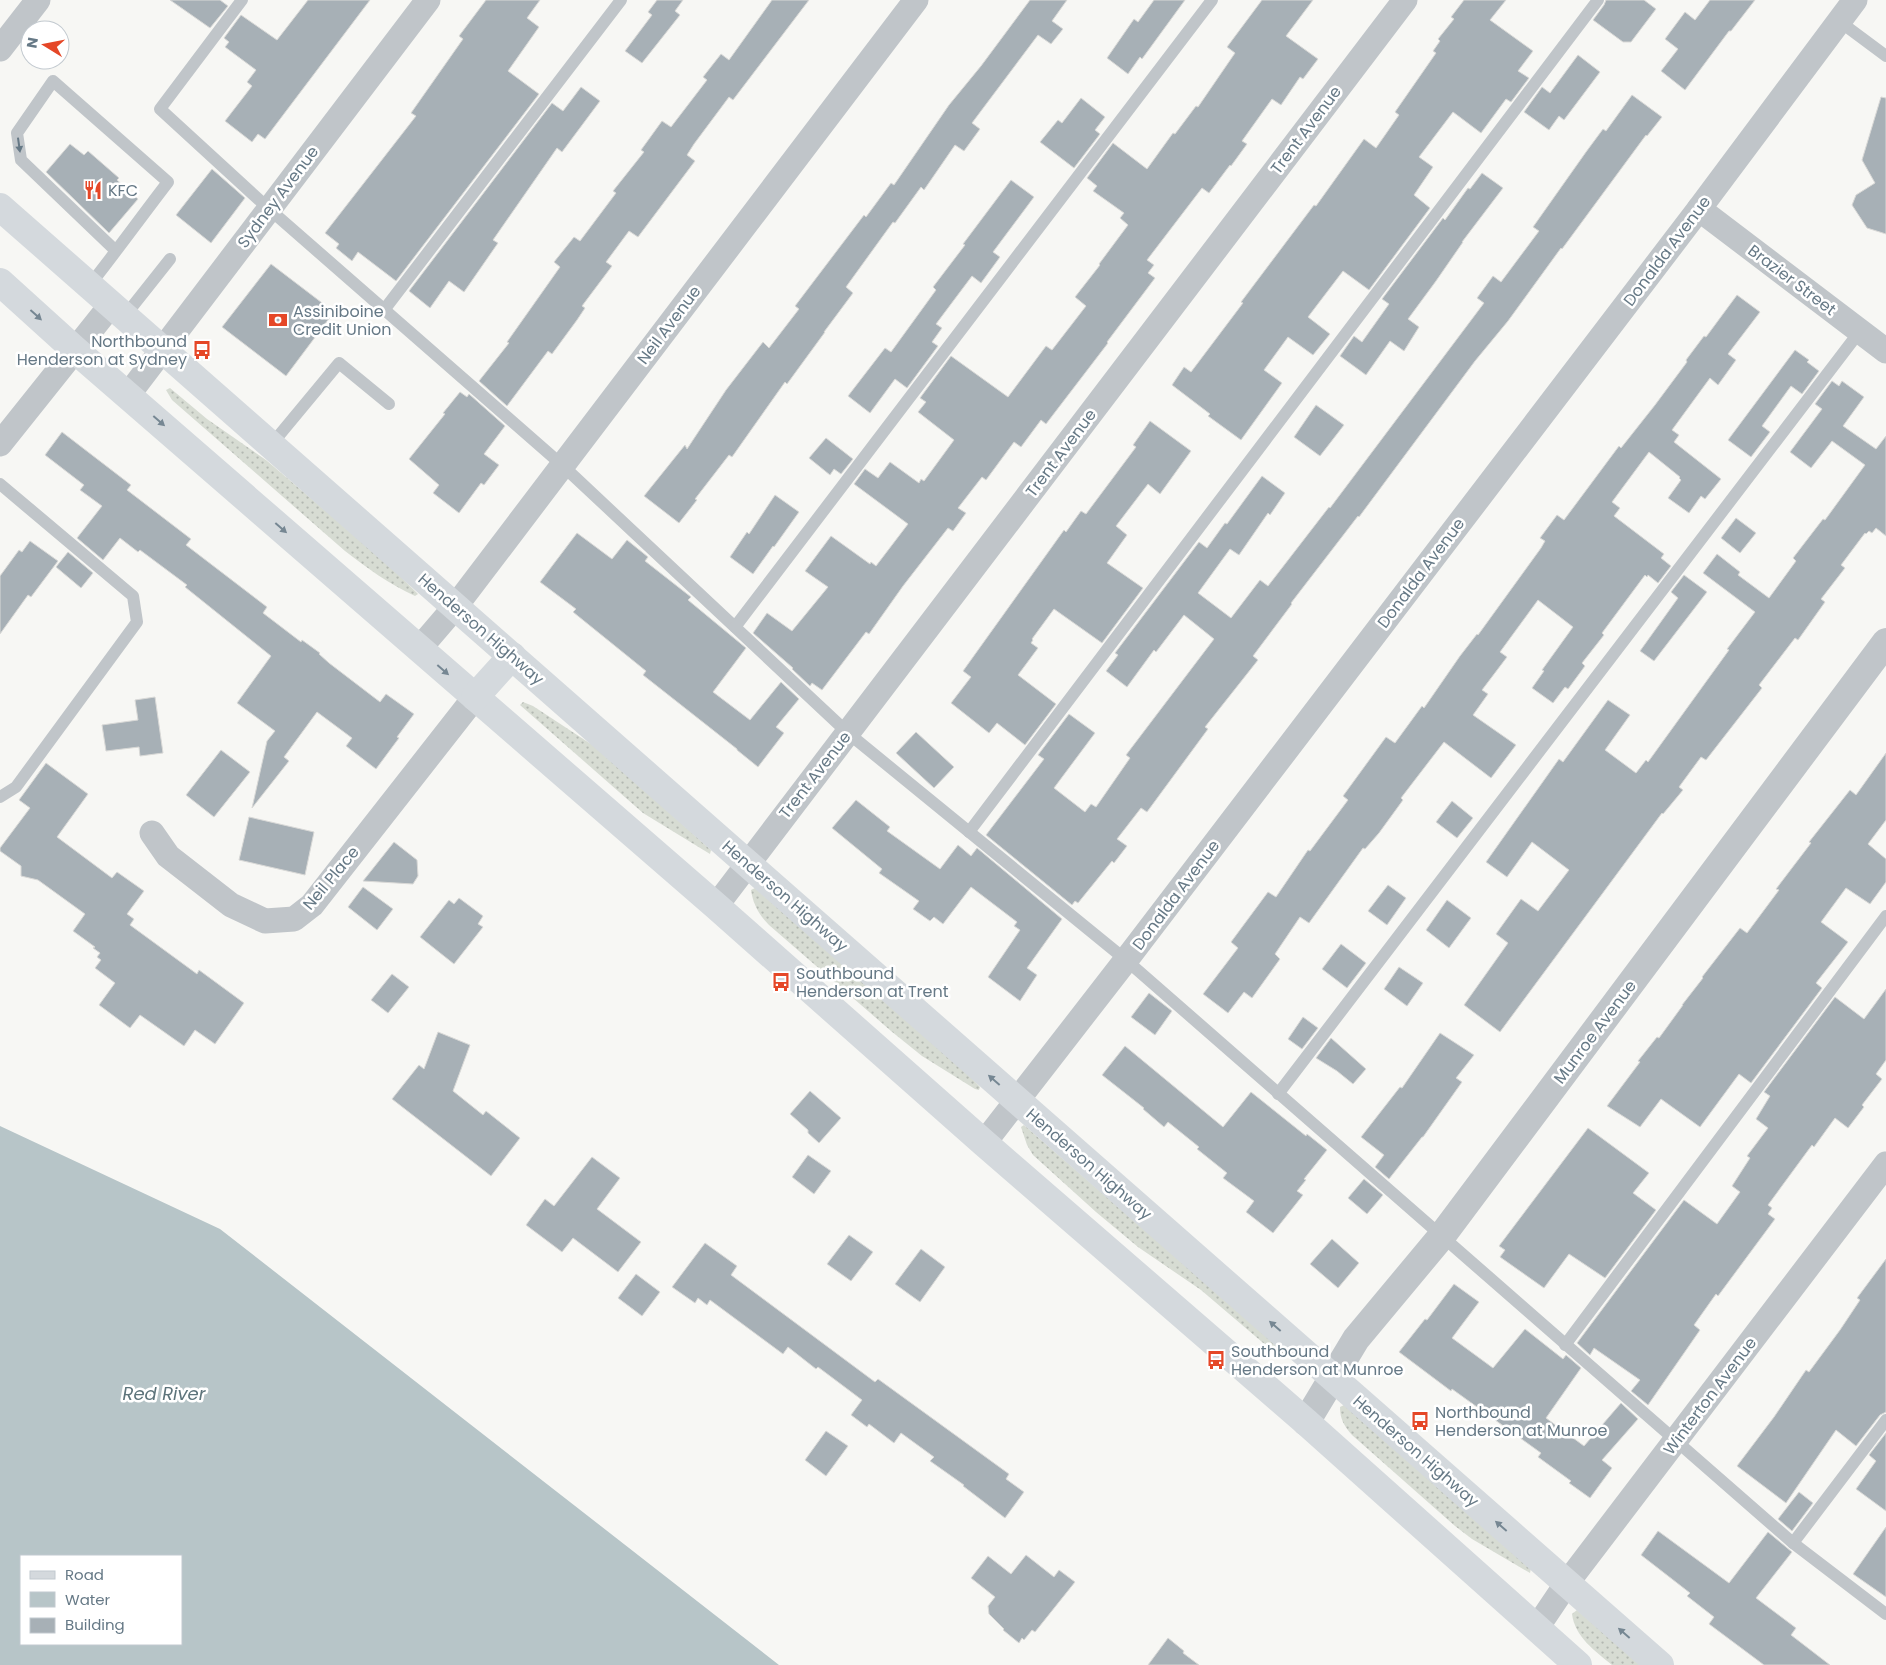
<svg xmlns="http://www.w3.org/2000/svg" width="1886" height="1665" viewBox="0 0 1886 1665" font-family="Poppins,sans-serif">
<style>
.grass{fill:url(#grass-dots)}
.water{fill:#b7c5c8;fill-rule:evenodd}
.building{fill:#a7b0b6;stroke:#d9d9d7}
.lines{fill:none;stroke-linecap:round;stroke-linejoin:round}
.service{stroke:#c0c5c9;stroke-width:12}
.minor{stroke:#c0c5c9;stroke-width:25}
.tertiary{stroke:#c0c5c9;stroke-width:28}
.secondary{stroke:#d4d9dd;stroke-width:28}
.oneway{fill:#667986}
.oneway2{fill:#768793}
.labels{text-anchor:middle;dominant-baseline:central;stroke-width:5;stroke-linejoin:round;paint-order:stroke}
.street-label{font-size:16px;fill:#667986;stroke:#fff}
.poi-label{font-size:16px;fill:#667986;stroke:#fff;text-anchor:start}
.water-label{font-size:18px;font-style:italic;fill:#5d747b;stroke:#fff}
</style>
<defs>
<pattern id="grass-dots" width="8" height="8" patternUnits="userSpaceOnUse" patternTransform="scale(1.25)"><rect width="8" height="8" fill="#d7dcd3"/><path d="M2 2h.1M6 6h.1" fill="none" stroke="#b2b7b1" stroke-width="1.8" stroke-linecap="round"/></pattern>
</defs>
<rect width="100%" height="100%" fill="#f7f7f4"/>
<g class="grass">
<path d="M170 388 207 419 266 460 388 564 418 594 415 596C389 584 367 568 345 551L172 400 166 390Z"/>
<polygon points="523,702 533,706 600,750 711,850 710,854 643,813 520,705"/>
<path d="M755 888 969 1075 980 1087 979 1090 975 1089 922 1056 891 1031 769 925C759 915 753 904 751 890Z"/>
<polygon points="1024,1125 1286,1353 1282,1359 1201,1290 1138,1247 1096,1212 1033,1155 1027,1145 1021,1127"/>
<path d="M1344 1405 1531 1568 1530 1573 1472 1539 1455 1526 1352 1435C1344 1426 1340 1419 1340 1407Z"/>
<path d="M1577 1610 1640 1665H1612C1595 1651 1575 1637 1572 1614Z"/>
</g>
<path class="water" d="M0 1126 220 1229 779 1665H0ZM21 1556H181V1644H21Z"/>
<g class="building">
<polygon points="170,0 220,0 228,6 210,28"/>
<polygon points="308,0 370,0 265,139 258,134 252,142 225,121 252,86 247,82 256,70 225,47 229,42 224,38 241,15 277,40"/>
<polygon points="486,0 540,0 527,18 539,27 508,71 539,94 396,281 358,252 352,261 336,248 339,244 325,233 416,116 411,113 463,39 459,36"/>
<polygon points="657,0 683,0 675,11 680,15 642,63 625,51 652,15 648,12"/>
<polygon points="772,0 809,0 733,100 729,97 694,144 687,155 695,161 638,237 629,231 606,262 612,266 582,306 585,308 577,320 552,354 548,351 507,406 479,381 509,343 507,342 560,267 554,262 574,237 580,241 616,193 613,191 644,152 641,150 662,121 671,127 707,80 703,77 721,54 729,60"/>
<polygon points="1030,0 1067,0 1052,21 1063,29 1051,44 1038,35 972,123 980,129 964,151 955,145 924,190 921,187 895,223 893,222 846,287 853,293 824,332 825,332 787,384 785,382 732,457 729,455 695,499 697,500 679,523 644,496 685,445 687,449 726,390 763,342 769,348 799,309 795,306 864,215 866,217 891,183 894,185 949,105 981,66"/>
<polygon points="1154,0 1185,0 1142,59 1140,57 1128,74 1107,58 1134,19 1138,22"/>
<polygon points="1262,0 1313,0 1286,36 1318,59 1303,79 1300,77 1281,105 1272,99 1242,141 1247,144 1231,166 1230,165 1209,193 1202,188 1147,260 1154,265 1148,273 1155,278 1107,342 1108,343 1046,424 1041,420 1021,447 1014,442 986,480 982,477 958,508 966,513 953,531 948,528 903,586 869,634 866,632 822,690 812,683 810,686 792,669 793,668 753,633 767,613 792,631 828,587 805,571 831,536 870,564 871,562 876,566 908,524 854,484 865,469 878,478 890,462 919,483 921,479 924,481 954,440 918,412 926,402 920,398 951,356 1008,397 1046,346 1052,350 1086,306 1075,297 1100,265 1099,264 1128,225 1120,218 1124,213 1093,191 1097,186 1087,178 1113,143 1147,169 1173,133 1175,134 1196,106 1198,107 1235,53 1227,47"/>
<polygon points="1464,0 1506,0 1490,20 1533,51 1518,71 1529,78 1511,102 1506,99 1481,133 1453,112 1419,157 1433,167 1414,195 1430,208 1369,290 1343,271 1308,317 1330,334 1313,355 1288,337 1264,370 1282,383 1241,440 1208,416 1210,414 1172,385 1184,367 1191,372 1243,303 1241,302 1314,205 1316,206 1364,139 1376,148 1399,115 1395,112 1436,53 1433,51 1440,41 1438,39 1454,19 1451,17"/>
<polygon points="1606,0 1644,0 1656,9 1631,42 1623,42 1593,20 1604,5"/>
<polygon points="1710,0 1755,0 1731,31 1729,31 1685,90 1661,71 1678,49 1665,39 1685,12 1695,20"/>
<polygon points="1578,55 1600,72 1564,120 1559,116 1549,130 1524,112 1542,87 1550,93"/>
<polygon points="581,87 600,101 562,152 557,148 493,240 498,243 464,292 449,281 430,308 409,291 552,103 563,111"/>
<polygon points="1632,95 1662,117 1647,136 1646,135 1562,249 1561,248 1508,321 1475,361 1359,517 1358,516 1291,603 1292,604 1253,656 1258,660 1205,727 1208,729 1147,812 1141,808 1117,839 1127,846 1114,863 1112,861 1078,903 1075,901 1072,905 986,835 1044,759 1038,755 1069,714 1095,733 1054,788 1085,812 1091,804 1096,807 1130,758 1126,755 1214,639 1184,615 1156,652 1154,650 1127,687 1106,671 1118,655 1115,653 1199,542 1207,548 1225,523 1227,524 1262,476 1285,493 1270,515 1268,513 1239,555 1230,549 1198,593 1231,618 1260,580 1268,586 1329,507 1330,508 1484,303 1477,298 1493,276 1501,282 1539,231 1533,227 1586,152 1603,129 1606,131"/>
<polygon points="1881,97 1886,98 1886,234 1867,228 1852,205 1856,195 1875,183 1862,160"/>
<polygon points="1081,98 1105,117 1095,130 1100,134 1074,168 1040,142 1058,120 1062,123"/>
<polygon points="70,144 84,155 88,151 119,178 117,180 138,199 109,233 46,172"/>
<polygon points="212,169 245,198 211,243 176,215"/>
<polygon points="1482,173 1503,188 1462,242 1463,242 1436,281 1408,319 1419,327 1404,351 1390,341 1366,375 1340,356 1354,336 1362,342 1389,304 1382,299 1443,218 1445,220 1468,188 1470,189"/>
<polygon points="1011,180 1034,197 993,252 1000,257 981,283 972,276 936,324 942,328 932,342 938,346 907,388 895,379 870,413 848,396 885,348 891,352 936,290 933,287 965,245 963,244"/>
<polygon points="271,264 334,312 286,376 222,327"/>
<polygon points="1737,295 1760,312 1728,354 1736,360 1718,385 1710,378 1672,430 1679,435 1674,442 1721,479 1705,499 1701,496 1689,513 1668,498 1681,480 1679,478 1680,477 1649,452 1612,502 1620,508 1614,516 1664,554 1661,558 1671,566 1658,583 1648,575 1647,577 1645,575 1602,633 1604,635 1582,663 1585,666 1568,689 1565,687 1553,703 1532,688 1544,671 1542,670 1573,627 1538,600 1500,652 1507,657 1482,690 1488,694 1473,715 1516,745 1491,778 1444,742 1401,798 1403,800 1379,833 1365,849 1363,848 1309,923 1300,917 1275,954 1280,959 1252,998 1244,992 1228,1013 1203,994 1238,948 1231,942 1268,892 1276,897 1308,850 1310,851 1348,800 1343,796 1386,737 1395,743 1422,706 1424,708 1460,656 1477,634 1478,635 1541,548 1545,541 1540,538 1557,515 1564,520 1619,446 1621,448 1655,405 1687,362 1686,360 1704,336 1706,337"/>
<polygon points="1795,350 1809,360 1807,362 1819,371 1802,394 1791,386 1762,426 1770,432 1751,457 1728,440"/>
<polygon points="1832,381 1839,386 1842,381 1864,397 1843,426 1876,449 1886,436 1886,536 1876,528 1872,533 1869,531 1866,534 1865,533 1841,565 1845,568 1821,599 1825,602 1798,640 1795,638 1759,685 1762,688 1706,760 1701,757 1679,787 1683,790 1663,814 1662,813 1500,1032 1464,1005 1508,943 1496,934 1521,899 1538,911 1569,870 1532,842 1507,877 1486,862 1559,759 1563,762 1608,700 1630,715 1605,750 1636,773 1646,760 1648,762 1729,650 1727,649 1755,612 1703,573 1717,554 1740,572 1738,575 1769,598 1796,561 1793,558 1823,519 1825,520 1865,465 1832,441 1811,468 1790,452 1822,409 1815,404"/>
<polygon points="460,392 467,397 469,394 505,426 484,454 499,465 484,485 481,483 459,513 433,493 439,485 409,459 445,414 443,413"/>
<polygon points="1316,405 1344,425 1320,456 1294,437"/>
<polygon points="1150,421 1191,451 1160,494 1148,484 1116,526 1127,535 1107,563 1143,588 1102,643 1054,609 1032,639 1033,640 1031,643 1038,648 1018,675 1056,704 1025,745 997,723 989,733 951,703 971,677 963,671 1064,530 1066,532 1081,511 1086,514 1136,447 1133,445"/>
<polygon points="62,432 131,485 127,490 191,539 186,545 267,607 263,613 301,642 302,640 320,653 319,654 329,663 380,702 386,694 414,714 397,737 399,738 376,769 346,746 352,738 317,712 284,757 289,761 252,808 267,741 275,731 237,703 271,656 185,587 187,585 140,550 138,552 120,538 103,560 77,538 102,506 80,490 84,485 45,455"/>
<polygon points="826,438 853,459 841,474 834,469 830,475 809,458"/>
<polygon points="775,495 799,512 774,547 773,546 753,574 730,557 747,532 749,534"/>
<polygon points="1736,518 1756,533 1740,553 1721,538"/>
<polygon points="577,533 612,559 627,540 648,557 645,561 691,597 688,600 746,648 713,692 750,720 781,682 799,699 776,727 784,733 758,767 737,750 737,749 643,675 646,671 573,612 576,609 540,582"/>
<polygon points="30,541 58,561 31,597 28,595 0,634 0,576 19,550 22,552"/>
<polygon points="68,552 93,573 81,588 56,567"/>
<polygon points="1684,575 1707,592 1654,661 1640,651 1678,598 1671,592"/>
<polygon points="155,697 163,753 140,756 139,747 106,751 102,725 138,720 135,700"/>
<polygon points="916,732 954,767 934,788 896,753"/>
<polygon points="221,750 250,772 214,817 186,795"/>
<polygon points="1886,753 1886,820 1868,844 1886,859 1886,882 1870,904 1846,888 1821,922 1848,942 1816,983 1822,988 1751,1083 1739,1074 1700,1127 1661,1099 1640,1127 1607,1106 1640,1062 1638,1061 1657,1037 1659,1038 1683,1005 1682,1005 1703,978 1702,977 1740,928 1747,933 1779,890 1776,889 1811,843 1809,842 1850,790 1856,795"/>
<polygon points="46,763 88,794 57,837 112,878 117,872 144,891 127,914 134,919 130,925 197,974 199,970 244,1003 215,1044 195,1030 184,1046 140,1015 130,1028 99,1005 115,983 95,968 101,960 97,957 100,953 93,948 95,947 73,931 85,914 38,880 21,876 21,866 0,851 0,848 30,808 19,800"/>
<polygon points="856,800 890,827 887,831 940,869 958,845 971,856 977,848 1062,919 1027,968 1037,975 1020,1001 988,977 1020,930 1014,926 1017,922 971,887 943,924 934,917 930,921 913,909 919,901 879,873 882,869 832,828"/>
<polygon points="1452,801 1473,818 1457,838 1436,822"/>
<polygon points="249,817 314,832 305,875 239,860"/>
<polygon points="394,842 417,860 418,876 413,884 363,881"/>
<polygon points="1388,885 1406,898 1387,925 1368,911"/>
<polygon points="363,887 393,909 377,930 348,907"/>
<polygon points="459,898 483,916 478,924 483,927 454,964 420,937 449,900 454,904"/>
<polygon points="1447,900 1471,918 1449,948 1426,930"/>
<polygon points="1341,944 1366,963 1347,988 1322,969"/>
<polygon points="1399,967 1423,983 1407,1006 1384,989"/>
<polygon points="392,974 409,987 388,1013 371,1000"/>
<polygon points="1886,989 1886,1060 1876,1074 1882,1079 1862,1105 1864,1107 1848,1128 1835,1118 1814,1147 1812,1145 1768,1205 1772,1208 1768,1214 1775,1219 1718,1296 1716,1294 1694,1325 1700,1330 1648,1405 1631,1391 1640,1380 1594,1348 1590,1355 1577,1343 1684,1200 1717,1224 1740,1192 1732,1186 1750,1158 1747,1156 1768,1128 1756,1119 1770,1096 1764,1092 1835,997 1864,1019"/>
<polygon points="1149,993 1172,1011 1155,1035 1131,1017"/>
<polygon points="1303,1017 1318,1028 1302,1049 1288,1039"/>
<polygon points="438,1032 470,1045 453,1091 483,1115 486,1111 520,1138 491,1176 392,1099 419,1065 424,1069"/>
<polygon points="1440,1033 1474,1055 1456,1078 1462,1082 1423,1137 1422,1137 1389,1179 1375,1167 1384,1155 1361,1137 1400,1087 1402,1088"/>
<polygon points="1331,1038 1366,1069 1353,1084 1337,1071 1316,1058"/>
<polygon points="1125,1046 1223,1127 1251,1092 1306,1136 1307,1134 1327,1150 1304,1179 1306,1180 1297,1191 1303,1195 1273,1233 1246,1212 1254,1201 1223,1178 1227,1173 1197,1149 1199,1147 1168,1122 1164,1127 1143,1109 1144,1108 1102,1075"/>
<polygon points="810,1091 841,1118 819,1143 808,1133 808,1130 790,1114"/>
<polygon points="1588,1128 1649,1173 1633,1193 1656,1210 1605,1278 1569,1254 1544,1288 1500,1257 1505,1250 1499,1246"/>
<polygon points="808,1155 831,1171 814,1194 792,1177"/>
<polygon points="592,1157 620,1178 597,1209 641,1242 618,1272 573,1238 562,1252 526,1225 545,1199 554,1206"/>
<polygon points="1364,1179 1383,1195 1367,1214 1348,1198"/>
<polygon points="849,1235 873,1252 851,1281 827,1264"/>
<polygon points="1332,1239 1359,1263 1338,1288 1310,1264"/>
<polygon points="705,1243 737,1266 731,1275 875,1382 878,1379 1009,1474 1006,1479 1024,1492 1005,1518 963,1486 964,1485 930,1461 934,1457 901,1433 894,1443 869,1424 867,1427 851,1415 862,1400 818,1367 816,1369 788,1347 783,1354 710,1300 707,1305 698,1298 695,1303 672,1287"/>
<polygon points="921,1249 945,1267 920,1302 895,1284"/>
<polygon points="1886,1259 1886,1412 1880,1415 1856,1446 1836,1430 1786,1503 1737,1466 1774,1417 1806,1370 1809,1372 1840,1330 1860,1300 1857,1298"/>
<polygon points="636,1274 660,1292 642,1316 618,1298"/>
<polygon points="1454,1284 1479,1302 1452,1338 1493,1368 1525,1329 1563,1359 1566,1355 1581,1368 1546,1418 1584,1446 1621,1403 1638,1419 1602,1460 1612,1468 1590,1498 1569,1483 1571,1481 1538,1457 1541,1453 1452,1389 1451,1391 1399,1352 1425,1319 1427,1320"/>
<polygon points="826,1431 848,1446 826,1476 805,1460"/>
<polygon points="1886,1433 1886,1511 1856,1489 1876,1461 1869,1455"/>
<polygon points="1799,1492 1813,1503 1792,1531 1778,1519"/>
<polygon points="1886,1527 1886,1597 1853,1574"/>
<polygon points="1658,1531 1729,1583 1768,1532 1792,1552 1756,1598 1796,1628 1791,1635 1830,1665 1764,1665 1709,1624 1714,1617 1687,1596 1690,1593 1641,1555"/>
<polygon points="1026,1555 1054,1577 1059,1570 1075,1582 1035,1632 1032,1630 1024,1640 1022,1638 1019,1643 1003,1630 1004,1629 989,1614 988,1606 995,1597 971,1578 988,1556 1011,1574"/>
<polygon points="1168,1638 1184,1651 1183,1653 1199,1665 1148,1665"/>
</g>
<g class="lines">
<g class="service">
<polyline points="242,0 160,109 268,208 562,465 848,733 1126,960 1793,1543 1886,1614"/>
<polyline points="1839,21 1886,56"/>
<path d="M89 286C116 252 141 217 168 182L53 81 17 133 21 160 116 251"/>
<polyline points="384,310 621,0"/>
<polyline points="124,317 170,259"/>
<polyline points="271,445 339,363 389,404"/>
<polyline points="0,484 133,596 137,622 16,787 0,797"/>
<polyline points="735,627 1212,0"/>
<polyline points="969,832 1598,0"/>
<polyline points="1278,1094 1860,331"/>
<polyline points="1565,1345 1886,916"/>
<polyline points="1793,1543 1886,1420"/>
</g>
<g class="minor">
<polyline points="0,49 38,0"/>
<polyline points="1699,209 1886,351"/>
<polyline points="128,395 428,0"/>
<polyline points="0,444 111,305"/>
<polyline points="419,649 455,607 916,0"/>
<polyline points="152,833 168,856 231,905 265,921 294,919 312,905 475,697"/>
<polyline points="716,906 1405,0"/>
<polyline points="984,1143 1126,960 1699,209 1855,0"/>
<polyline points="1536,1629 1567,1583 1886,1164"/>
</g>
<polyline class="tertiary" points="1306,1422 1356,1339 1441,1237 1886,642"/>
<g class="secondary">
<polyline points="0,207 1660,1665"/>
<polyline points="0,282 74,349 716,906 984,1143 1306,1422 1578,1665"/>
<polyline points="475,697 512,656"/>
</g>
</g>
<defs><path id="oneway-solid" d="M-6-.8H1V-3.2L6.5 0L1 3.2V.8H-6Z" transform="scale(1.25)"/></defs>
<use class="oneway" href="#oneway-solid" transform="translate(19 145) rotate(82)"/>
<g class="oneway2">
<use href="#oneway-solid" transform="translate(36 315) rotate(42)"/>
<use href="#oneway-solid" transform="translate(159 421) rotate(41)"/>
<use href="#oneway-solid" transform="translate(281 528) rotate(41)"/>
<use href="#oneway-solid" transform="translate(443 670) rotate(41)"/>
<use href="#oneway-solid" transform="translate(994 1080) rotate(-139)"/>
<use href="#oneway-solid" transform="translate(1275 1326) rotate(-139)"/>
<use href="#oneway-solid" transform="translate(1501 1526) rotate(-139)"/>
<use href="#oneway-solid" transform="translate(1624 1633) rotate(-139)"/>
</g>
<defs>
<g id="restaurant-bare" transform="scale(1.5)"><path d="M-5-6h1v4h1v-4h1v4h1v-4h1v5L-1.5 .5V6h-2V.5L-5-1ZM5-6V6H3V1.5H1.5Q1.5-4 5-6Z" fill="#e54727" stroke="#fff" stroke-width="2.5" paint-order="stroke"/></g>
<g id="bank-bare" transform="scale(1.5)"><path d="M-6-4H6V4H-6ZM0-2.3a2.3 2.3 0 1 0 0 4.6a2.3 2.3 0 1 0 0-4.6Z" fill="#e54727" stroke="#fff" stroke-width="2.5" paint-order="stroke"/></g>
<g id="bus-bare" transform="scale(1.5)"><path d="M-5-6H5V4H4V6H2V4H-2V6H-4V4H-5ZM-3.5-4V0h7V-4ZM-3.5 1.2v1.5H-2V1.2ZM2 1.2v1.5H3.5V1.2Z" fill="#e54727" stroke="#fff" stroke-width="2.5" paint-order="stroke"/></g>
</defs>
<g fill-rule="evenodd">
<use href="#restaurant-bare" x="93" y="190"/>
<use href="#bank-bare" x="278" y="320"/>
<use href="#bus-bare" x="202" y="350"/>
<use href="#bus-bare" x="781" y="982"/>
<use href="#bus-bare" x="1216" y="1360"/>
<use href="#bus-bare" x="1420" y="1421"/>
</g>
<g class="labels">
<g class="street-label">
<text transform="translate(1306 130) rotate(-53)">Trent Avenue</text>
<text transform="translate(278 197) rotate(-53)">Sydney Avenue</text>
<text transform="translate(1667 251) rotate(-53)">Donalda Avenue</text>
<text transform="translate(1792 280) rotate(37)">Brazier Street</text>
<text transform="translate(669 325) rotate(-53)">Neil Avenue</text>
<text transform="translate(1061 453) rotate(-53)">Trent Avenue</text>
<text transform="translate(1421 573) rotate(-53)">Donalda Avenue</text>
<text transform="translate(481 629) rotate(41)">Henderson Highway</text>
<text transform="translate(815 775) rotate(-52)">Trent Avenue</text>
<text transform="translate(331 878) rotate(-50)">Neil Place</text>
<text transform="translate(1176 895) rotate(-53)">Donalda Avenue</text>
<text transform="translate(785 896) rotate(41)">Henderson Highway</text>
<text transform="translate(1595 1032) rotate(-53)">Munroe Avenue</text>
<text transform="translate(1089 1164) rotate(41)">Henderson Highway</text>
<text transform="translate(1710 1396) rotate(-53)">Winterton Avenue</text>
<text transform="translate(1416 1451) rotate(41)">Henderson Highway</text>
</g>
<g class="poi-label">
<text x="108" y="190">KFC</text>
<text x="293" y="311">Assiniboine<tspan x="293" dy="18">Credit Union</tspan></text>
<text x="187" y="341" text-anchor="end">Northbound<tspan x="187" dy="18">Henderson at Sydney</tspan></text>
<text x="796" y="973">Southbound<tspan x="796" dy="18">Henderson at Trent</tspan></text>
<text x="1231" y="1351">Southbound<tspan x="1231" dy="18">Henderson at Munroe</tspan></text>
<text x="1435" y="1412">Northbound<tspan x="1435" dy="18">Henderson at Munroe</tspan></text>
</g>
<g class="water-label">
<text x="164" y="1393">Red River</text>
</g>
</g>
<rect x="20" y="1555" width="162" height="90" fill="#ffffff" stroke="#c2c9cf"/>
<rect x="30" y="1571" width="25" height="8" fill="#d4d9dd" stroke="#c2c9cf"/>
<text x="65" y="1580" font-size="15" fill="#667986">Road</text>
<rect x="30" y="1592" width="25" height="15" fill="#b7c5c8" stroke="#c2c9cf"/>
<text x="65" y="1605" font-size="15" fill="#667986">Water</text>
<rect x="30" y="1618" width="25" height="15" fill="#a7b0b6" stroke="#c2c9cf"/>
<text x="65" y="1630" font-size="15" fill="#667986">Building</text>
<g transform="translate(45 45) rotate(280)"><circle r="24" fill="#ffffff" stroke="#c2c9cf"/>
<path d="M0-4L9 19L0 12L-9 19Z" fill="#e54727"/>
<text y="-8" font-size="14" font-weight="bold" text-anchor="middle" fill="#667986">N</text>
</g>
</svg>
